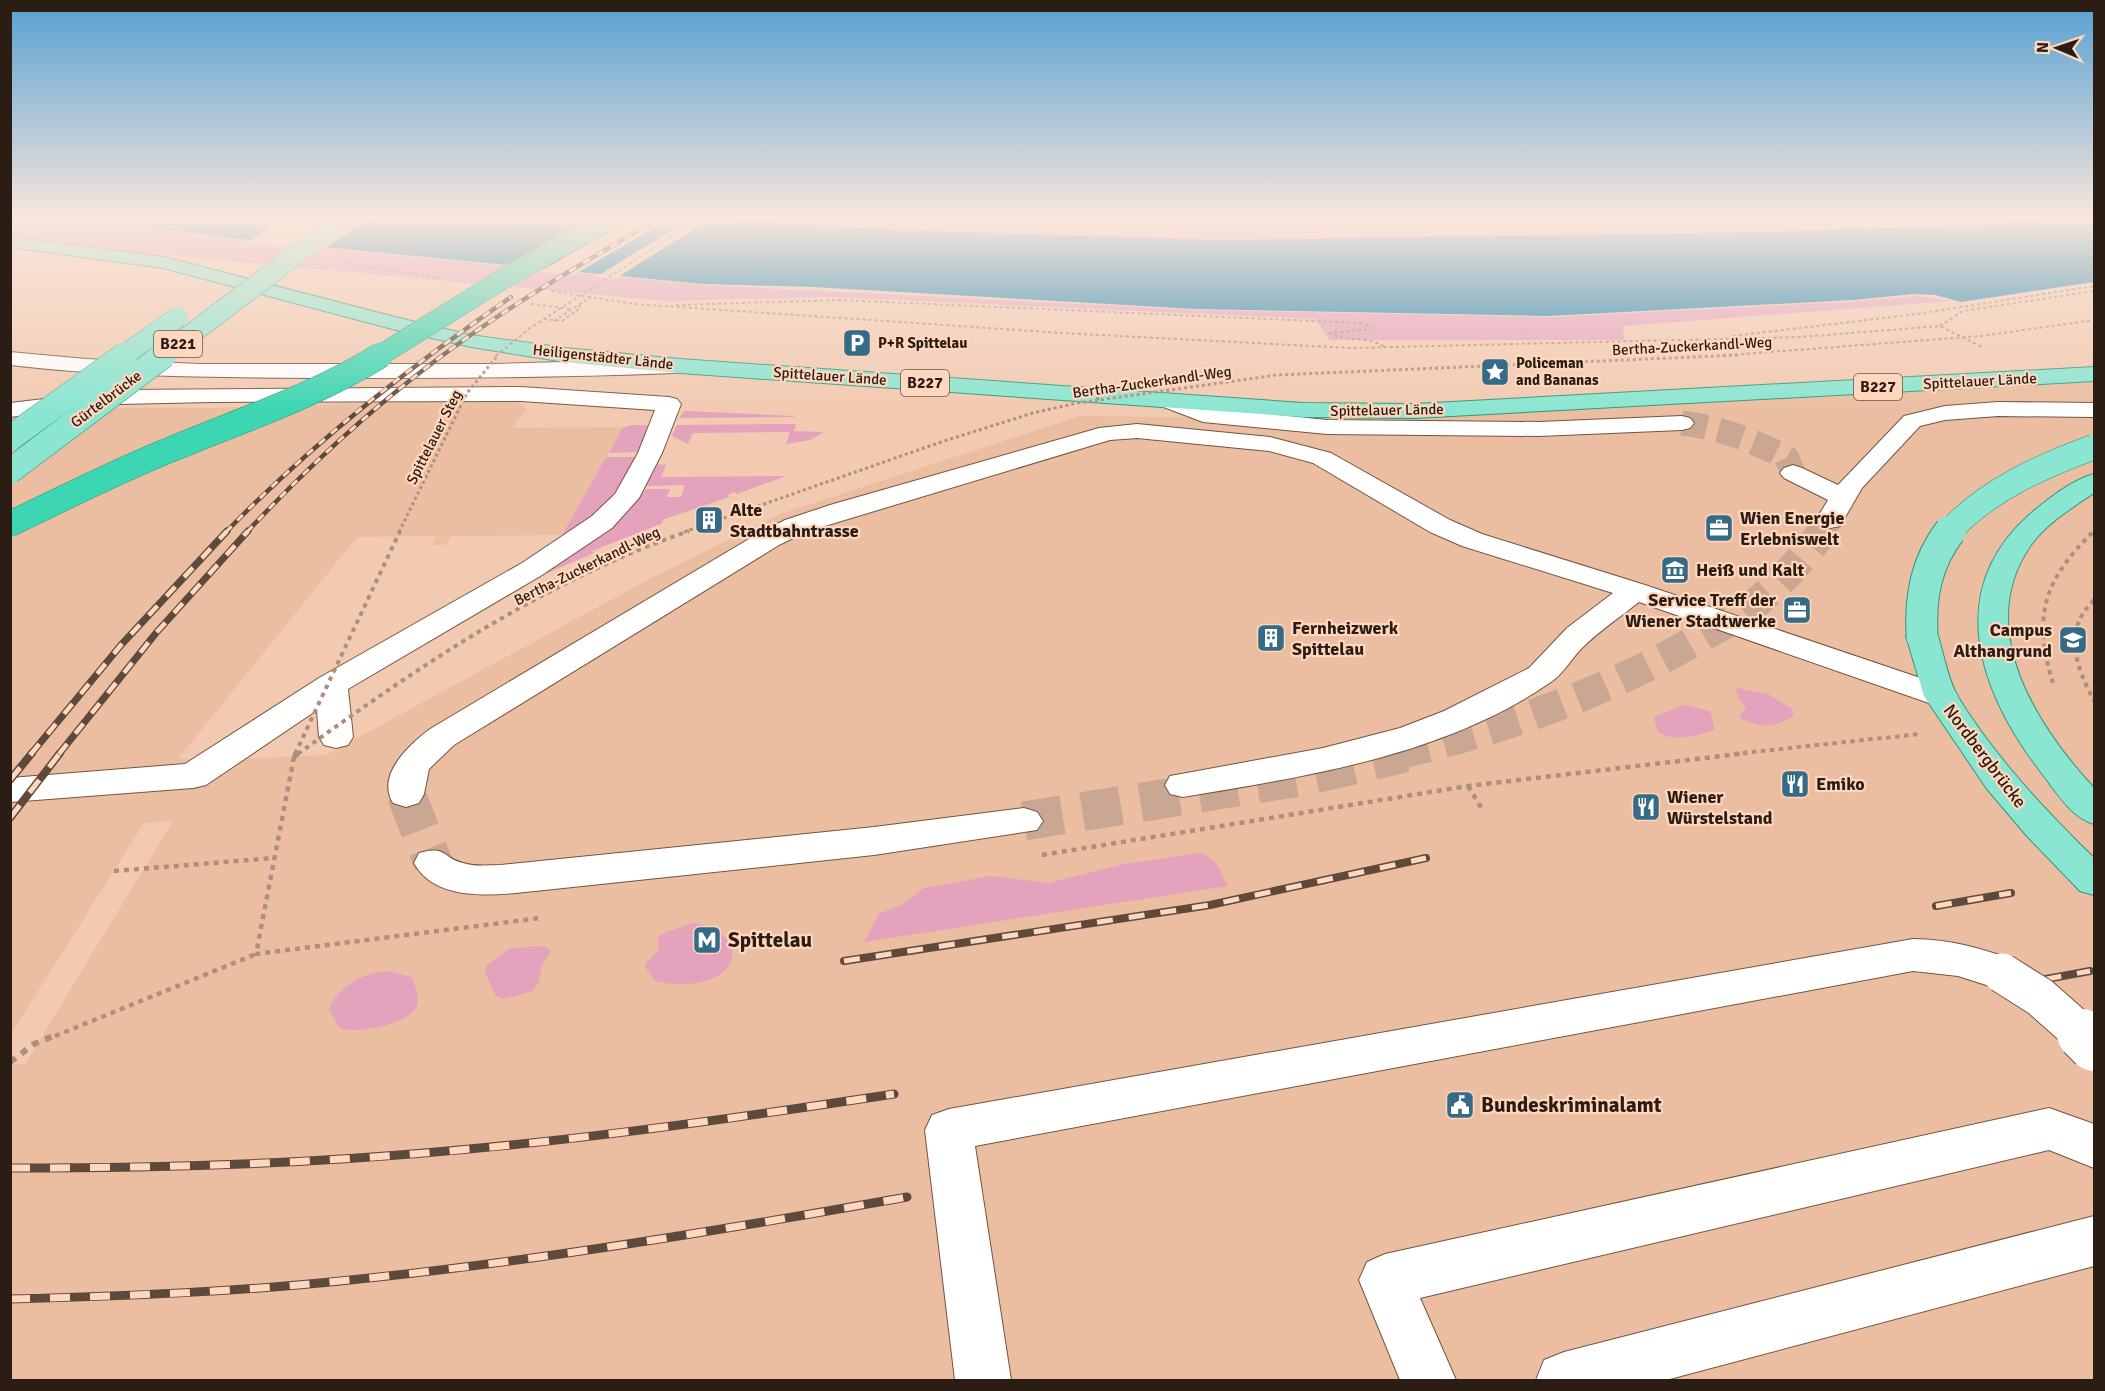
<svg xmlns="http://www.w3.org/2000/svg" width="2105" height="1391" viewBox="0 0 2105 1391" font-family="Signika,sans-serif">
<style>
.built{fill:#ebbea1}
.green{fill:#e4a2bc}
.water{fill:#1b83b0}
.pier{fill:#f2cab1}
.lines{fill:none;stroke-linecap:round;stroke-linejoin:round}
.minor-tunnel-far2{stroke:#caa792;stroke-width:25;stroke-dasharray:25 12;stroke-linecap:butt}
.minor-tunnel-far1{stroke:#caa792;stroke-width:31;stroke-dasharray:31 16;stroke-linecap:butt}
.minor-tunnel{stroke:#caa792;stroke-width:39;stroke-dasharray:39 20;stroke-linecap:butt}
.minor-casing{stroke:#75543e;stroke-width:2}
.major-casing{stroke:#36957b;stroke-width:2}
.path-far3{stroke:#ae8f7c;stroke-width:2;stroke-dasharray:3 3;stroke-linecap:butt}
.path-far2{stroke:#ae8f7c;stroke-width:4;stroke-dasharray:4.5 4.5;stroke-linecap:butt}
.path-far1{stroke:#ae8f7c;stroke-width:4.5;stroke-dasharray:5 5;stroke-linecap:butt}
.path{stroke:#ae8f7c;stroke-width:6;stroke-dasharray:7 7;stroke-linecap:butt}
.minor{fill:#fff;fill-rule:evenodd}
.major{fill:#8ae6d1;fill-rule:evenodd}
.rail-far3-casing{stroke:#5e4a3c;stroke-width:4.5}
.rail-far2-casing{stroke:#5e4a3c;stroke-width:7}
.rail-far1-casing{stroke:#5e4a3c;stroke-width:8}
.rail-casing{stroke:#5e4a3c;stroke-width:9}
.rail-far3{stroke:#ffd7be;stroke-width:3;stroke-dasharray:8;stroke-linecap:butt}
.rail-far2{stroke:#ffd7be;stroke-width:4.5;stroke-dasharray:13;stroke-linecap:butt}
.rail-far1{stroke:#ffd7be;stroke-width:5;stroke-dasharray:16;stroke-linecap:butt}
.rail{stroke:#ffd7be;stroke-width:7;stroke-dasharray:20;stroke-linecap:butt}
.minor-bridge-far1-casing{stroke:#75543e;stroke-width:41;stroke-linecap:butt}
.minor-bridge-casing{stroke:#75543e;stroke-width:52;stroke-linecap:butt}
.major-bridge-far2-casing{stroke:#36957b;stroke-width:21;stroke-linecap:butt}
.major-bridge-far1-casing{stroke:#36957b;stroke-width:26;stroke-linecap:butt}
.major-bridge-casing{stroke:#36957b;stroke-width:33;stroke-linecap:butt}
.highway-bridge-far1-casing{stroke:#36957b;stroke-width:21;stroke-linecap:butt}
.highway-bridge-casing{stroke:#36957b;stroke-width:26;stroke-linecap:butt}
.path-bridge-far3{stroke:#ae8f7c;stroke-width:2;stroke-dasharray:3 3;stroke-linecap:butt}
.path-bridge-far2{stroke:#ae8f7c;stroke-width:3;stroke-dasharray:3 3;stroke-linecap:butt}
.path-bridge-far1{stroke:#ae8f7c;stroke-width:4;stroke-dasharray:4.5 4.5;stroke-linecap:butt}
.path-bridge{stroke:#ae8f7c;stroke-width:4.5;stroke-dasharray:5 5;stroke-linecap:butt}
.minor-bridge-far1{stroke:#fff;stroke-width:39}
.minor-bridge{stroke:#fff;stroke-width:50}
.major-bridge-far2{stroke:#8ae6d1;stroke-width:20}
.major-bridge-far1{stroke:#8ae6d1;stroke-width:25}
.major-bridge{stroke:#8ae6d1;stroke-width:31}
.highway-bridge-far1{stroke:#3cd6b3;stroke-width:20}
.highway-bridge{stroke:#3cd6b3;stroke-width:25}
.labels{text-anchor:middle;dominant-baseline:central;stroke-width:4.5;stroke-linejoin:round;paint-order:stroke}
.far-poi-label{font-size:15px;font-weight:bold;fill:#2b1d14;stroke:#ffd7be;text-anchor:start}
.far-street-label{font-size:15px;fill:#2b1d14;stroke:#ffd7be}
.shield{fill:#ffd7be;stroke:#6b5547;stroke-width:1.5}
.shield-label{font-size:16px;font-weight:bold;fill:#2b1d14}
.poi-label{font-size:18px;font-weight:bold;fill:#2b1d14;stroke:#ffd7be;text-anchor:start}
.street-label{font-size:18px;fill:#2b1d14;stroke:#ffd7be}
.near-poi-label{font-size:21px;font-weight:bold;fill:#2b1d14;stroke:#ffd7be;text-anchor:start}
</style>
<rect width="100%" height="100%" fill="#f2cab1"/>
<polygon class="built" points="2094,375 2094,1380 11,1380 11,1065 25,1064 173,821 144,823 11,1034 11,407 209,408 514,399 527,409 512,428 623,427 562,535 451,536 445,545 432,545 437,536 357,537 178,759 211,760 326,755 651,578 780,514 1080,416 1379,420"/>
<g class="green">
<polygon points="11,217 76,217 219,238 705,285 1198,310 1551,317 1845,302 1917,296 1953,301 1623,326 1624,340 1330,340 1315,319 829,297 666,301 142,253 11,236"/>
<path d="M739 217H2039L1970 224C1561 234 1147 255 739 217Z"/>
<polygon points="685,411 794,416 794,417 679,418"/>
<polygon points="796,424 794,431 824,432 810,440 786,444 790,432 693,433 688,444 672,436 677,425"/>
<polygon points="632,425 652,425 638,452 609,453 622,428"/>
<path d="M606 457H636C614 496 603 514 562 535Z"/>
<polygon points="658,464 666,465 661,477 786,476 737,494 734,492 728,495 729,497 662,520 663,523 592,551 594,553 531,580 621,518 646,489 670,489 667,497 681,497 685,485 646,486"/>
<path d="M1738 688 1768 694 1792 709 1794 716C1774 728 1762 728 1741 719L1740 714 1746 709 1735 691Z"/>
<path d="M1685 705 1710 711 1715 730C1698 735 1673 743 1658 732L1654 718 1655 716Z"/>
<path d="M1198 853C1216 856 1220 870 1228 886L864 942 879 914 903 904 924 888 991 876 1048 883 1120 865Z"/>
<path d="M694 923C713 924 743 943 729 965 716 986 676 987 655 981L645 967 646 963 659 950 658 937 663 933Z"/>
<polygon points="544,946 551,951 542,965 539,982 533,991 504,999 496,996 485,973 486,966 510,948"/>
<path d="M388 971 412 977C414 985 420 997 417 1005 412 1024 356 1035 340 1028L329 1010C337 986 364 972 388 971Z"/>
</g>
<polygon class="water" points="79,217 722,217 894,230 1221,240 1757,232 1971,225 2049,217 2094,217 2094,282 1961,302 1935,295 1914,294 1853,300 1548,316 1196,309 813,287 703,284 220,237"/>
<g class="pier">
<polygon points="283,217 372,217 322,250 249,242"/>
<polygon points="636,217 672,217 574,275 539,272"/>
<polygon points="693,217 713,217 615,279 596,277"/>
</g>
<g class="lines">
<g class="minor-tunnel-far2">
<path d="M1682 423C1720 428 1753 440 1787 458L1793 473"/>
<polyline points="1822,532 1830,520"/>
</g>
<path class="minor-tunnel-far1" d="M1398 754C1506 729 1613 690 1708 633 1723 624 1741 616 1755 604 1781 582 1803 559 1823 531"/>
<g class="minor-tunnel">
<polyline points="406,794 433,863"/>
<polyline points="1024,821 1306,776 1405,753"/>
</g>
<g class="minor-casing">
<g id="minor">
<path d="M10 352 86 359 200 364H494L674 359 682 361 685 366 682 371 674 373C554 378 435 378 315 378 213 377 112 377 10 365Z"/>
<polygon points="521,387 669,397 677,399 681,404 662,453 639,498 612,528 542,575 348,689 353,737 348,745 336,748 324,745 319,737 317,710 206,785 193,788 10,802 10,778 185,764 319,678 522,563 592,516 615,494 638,453 655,410 521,401 212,402 120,404 10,417 10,403 120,390"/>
<polygon points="1169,394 1207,408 1327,420 1539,422 1682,416 1690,418 1694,423 1690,428 1682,430 1539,436 1327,434 1203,422 1161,406 1157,401 1161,396"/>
<polygon points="1998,402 2094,403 2094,417 1998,416 1945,420 1920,426 1862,488 1840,526 1830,528 1820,526 1816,520 1828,500 1784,478 1780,473 1784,468 1793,465 1802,468 1838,485 1904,416 1945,406"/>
<path d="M1137 424 1270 437 1331 453 1450 520 1482 534 1645 585 1953 689 1958 696 1953 703 1941 706 1929 703 1639 602C1620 617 1599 631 1582 648 1571 659 1564 673 1551 682 1444 756 1308 776 1183 797L1170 794 1165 785 1170 776 1323 748 1400 728 1444 711 1529 668 1567 628 1613 593 1462 546 1430 532 1313 463 1269 451 1137 438 1110 440 805 532 779 545 454 745 429 769 424 794 419 803 406 807 393 803C376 775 409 745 430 729L759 533 785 520 830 505 1099 428Z"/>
<path d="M1024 808 1037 812 1043 821 1037 830 874 855 516 893C481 896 433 898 414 863L419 853C447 845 442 858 463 863 475 867 488 865 501 865L874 827Z"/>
<path d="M1913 939C1950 939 1983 949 2017 961L2023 973 2017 985 2002 990 1958 976 1913 971 975 1146 1011 1380H955L925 1130 932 1115 949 1109Z"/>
<polygon points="2049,1108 2094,1124 2094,1168 2049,1150 1420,1298 1456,1380 1400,1380 1359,1280 1367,1262 1385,1254"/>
<polygon points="2094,1216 2094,1266 1666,1380 1536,1380 1544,1360 1564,1352"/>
</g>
</g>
<g class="major-casing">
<g id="major">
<polygon points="10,237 164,257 395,317 471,335 565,348 680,359 1303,403 1415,404 2094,367 2094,381 1415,418 1303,417 680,373 565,362 471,347 392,329 163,268 10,247"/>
<path d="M2094 474V493C2072 508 2047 523 2031 545 1973 628 2036 725 2094 788V824C2070 817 2055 790 2040 771 1980 692 1943 592 2029 515 2047 500 2071 480 2094 474Z"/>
<path d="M1922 627 1933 629 1938 636C1944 655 1948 680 1958 697 1995 757 2044 809 2094 858V895L2080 891 2027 836 1987 789 1924 696 1906 636 1911 629Z"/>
</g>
</g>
<g class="path-far3">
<polyline points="344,263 440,278"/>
<polyline points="552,291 634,304 1062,333 1350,348 1801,337 1940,326 1982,347"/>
<polyline points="531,304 571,309"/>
<path d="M676 305 838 300 1359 323 1370 326 1371 329 1330 333C1347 343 1367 335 1384 347"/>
<polyline points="576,311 580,309 579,304"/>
<polyline points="554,321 591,297"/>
<polyline points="1940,326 1963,311 2094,291"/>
<polyline points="1733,336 1917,314 2094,286"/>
</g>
<g class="path-far2">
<path d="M2094 600C2062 631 2076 666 2094 701"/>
<path d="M2053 683C2032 615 2044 580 2094 531"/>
<polyline points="1734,754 1920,734"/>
</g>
<g class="path-far1">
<polyline points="294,757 256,954 540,918"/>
<polyline points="1468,786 1482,809"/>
<polyline points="1042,855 1468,786 1747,753"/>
<polyline points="114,871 274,858"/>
<polyline points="55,1036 256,954"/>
</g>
<polyline class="path" points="10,1062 34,1044 58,1034"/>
<use href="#minor" class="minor"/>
<use href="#major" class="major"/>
<g class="rail-far3-casing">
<g id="rail-far3">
<path d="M226 532C312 443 409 367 511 297"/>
<path d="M247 532C313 461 386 395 465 339 528 294 595 256 662 217"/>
</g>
</g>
<g class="rail-far2-casing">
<g id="rail-far2">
<polyline points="31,754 121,645 227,531"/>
<polyline points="59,754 156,633 248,531"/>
</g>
</g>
<g class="rail-far1-casing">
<g id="rail-far1">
<polyline points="10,780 32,753"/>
<polyline points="10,818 60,753"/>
<polyline points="1936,906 2011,893"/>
<polyline points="844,961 1210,905 1426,858"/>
<polyline points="2014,985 2090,971"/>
</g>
</g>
<g class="rail-casing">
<g id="rail">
<path d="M10 1168C120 1168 230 1166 341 1159 526 1148 710 1122 894 1094"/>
<path d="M10 1299C124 1296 237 1292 350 1280 537 1261 722 1230 907 1197"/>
</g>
</g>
<use href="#rail-far3" class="rail-far3"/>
<use href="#rail-far2" class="rail-far2"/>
<use href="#rail-far1" class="rail-far1"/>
<use href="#rail" class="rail"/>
<g class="minor-bridge-far1-casing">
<polyline id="minor-bridge-far1" points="2002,973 2040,997 2084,1036"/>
</g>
<g class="minor-bridge-casing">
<polyline id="minor-bridge" points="2082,1034 2094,1046"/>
</g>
<g class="major-bridge-far2-casing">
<g id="major-bridge-far2">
<polyline points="123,356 178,317"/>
<polyline points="162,356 346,217"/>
</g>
</g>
<g class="major-bridge-far1-casing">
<g id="major-bridge-far1">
<polyline points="10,438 125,355"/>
<polyline points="10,471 164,355"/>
<path d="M1949 532C1987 490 2042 466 2094 447"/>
</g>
</g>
<g class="major-bridge-casing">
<path id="major-bridge" d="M1922 636C1920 596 1926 563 1950 531"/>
</g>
<g class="highway-bridge-far1-casing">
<polyline id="highway-bridge-far1" points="379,356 508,276 613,217"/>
</g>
<g class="highway-bridge-casing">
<path id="highway-bridge" d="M10 524C64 498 117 471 172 449 242 420 317 395 381 355"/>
</g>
<g class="path-bridge-far3">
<polyline points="544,319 562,321 576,311"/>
<polyline points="496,356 530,328 702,217"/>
<polyline points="1717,356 1981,336 2094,320"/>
</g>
<g class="path-bridge-far2">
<polyline points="1097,391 1098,400"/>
<polyline points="399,532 467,393 498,355"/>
<polyline points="684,532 944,441 1033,413 1077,403 1277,375 1740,355"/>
</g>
<g class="path-bridge-far1">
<polyline points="295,754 400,531"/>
<path d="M298 754C419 666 546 580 689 531"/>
</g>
<g class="path-bridge">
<polyline points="294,757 300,753"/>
<polyline points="294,757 296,753"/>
</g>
<use href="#minor-bridge-far1" class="minor-bridge-far1"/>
<use href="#minor-bridge" class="minor-bridge"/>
<use href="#major-bridge-far2" class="major-bridge-far2"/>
<use href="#major-bridge-far1" class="major-bridge-far1"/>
<use href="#major-bridge" class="major-bridge"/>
<use href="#highway-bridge-far1" class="highway-bridge-far1"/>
<use href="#highway-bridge" class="highway-bridge"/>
</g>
<linearGradient id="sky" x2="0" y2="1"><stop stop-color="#56a0d2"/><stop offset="0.53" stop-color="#f9e7dc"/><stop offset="1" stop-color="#f9e7dc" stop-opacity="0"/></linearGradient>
<rect width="2105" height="412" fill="url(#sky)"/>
<defs>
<g id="parking-square" transform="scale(1.5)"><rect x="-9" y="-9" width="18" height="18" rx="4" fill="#366b87" stroke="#ffd7be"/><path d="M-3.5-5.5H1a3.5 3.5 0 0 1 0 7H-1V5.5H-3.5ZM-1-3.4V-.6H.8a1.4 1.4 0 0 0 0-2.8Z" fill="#fff"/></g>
<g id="sight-square" transform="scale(1.5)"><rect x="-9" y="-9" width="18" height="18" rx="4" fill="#366b87" stroke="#ffd7be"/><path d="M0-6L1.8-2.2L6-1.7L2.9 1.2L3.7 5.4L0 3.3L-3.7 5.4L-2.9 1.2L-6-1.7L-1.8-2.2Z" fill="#fff"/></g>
<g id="building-square" transform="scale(1.5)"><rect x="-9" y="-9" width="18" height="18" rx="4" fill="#366b87" stroke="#ffd7be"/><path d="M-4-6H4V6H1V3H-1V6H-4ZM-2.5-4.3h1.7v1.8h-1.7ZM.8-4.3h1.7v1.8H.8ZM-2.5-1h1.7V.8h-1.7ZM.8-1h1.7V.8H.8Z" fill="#fff"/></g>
<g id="office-square" transform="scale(1.5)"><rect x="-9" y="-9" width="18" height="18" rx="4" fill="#366b87" stroke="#ffd7be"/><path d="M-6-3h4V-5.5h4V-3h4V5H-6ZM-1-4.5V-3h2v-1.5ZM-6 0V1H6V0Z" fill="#fff"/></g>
<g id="museum-square" transform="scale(1.5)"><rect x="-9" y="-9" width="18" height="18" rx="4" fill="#366b87" stroke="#ffd7be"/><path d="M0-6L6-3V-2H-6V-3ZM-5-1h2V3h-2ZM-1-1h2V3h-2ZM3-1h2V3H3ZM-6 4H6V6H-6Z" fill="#fff"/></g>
<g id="university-square" transform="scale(1.5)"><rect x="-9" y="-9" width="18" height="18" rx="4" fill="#366b87" stroke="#ffd7be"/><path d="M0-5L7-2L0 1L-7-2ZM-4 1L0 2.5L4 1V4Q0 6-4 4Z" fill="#fff"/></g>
<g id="restaurant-square" transform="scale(1.5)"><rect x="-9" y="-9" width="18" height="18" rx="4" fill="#366b87" stroke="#ffd7be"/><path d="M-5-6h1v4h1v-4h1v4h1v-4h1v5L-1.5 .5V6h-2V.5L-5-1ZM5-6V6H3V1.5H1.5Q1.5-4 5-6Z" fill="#fff"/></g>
<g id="metro-square" transform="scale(1.5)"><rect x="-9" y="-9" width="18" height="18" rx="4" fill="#366b87" stroke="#ffd7be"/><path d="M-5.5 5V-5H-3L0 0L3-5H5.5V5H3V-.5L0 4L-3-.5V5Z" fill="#fff"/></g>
<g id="civic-square" transform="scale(1.5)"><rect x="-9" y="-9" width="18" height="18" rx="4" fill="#366b87" stroke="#ffd7be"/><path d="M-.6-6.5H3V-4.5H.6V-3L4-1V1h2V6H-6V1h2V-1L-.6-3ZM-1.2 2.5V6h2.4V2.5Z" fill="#fff"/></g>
</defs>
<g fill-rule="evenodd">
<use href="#parking-square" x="857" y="343"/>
<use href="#sight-square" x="1495" y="372"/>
<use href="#building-square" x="709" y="520"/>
<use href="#office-square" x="1719" y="528"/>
<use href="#museum-square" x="1675" y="570"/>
<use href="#office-square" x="1797" y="610"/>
<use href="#building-square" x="1271" y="638"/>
<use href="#university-square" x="2073" y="640"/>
<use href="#restaurant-square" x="1795" y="784"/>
<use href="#restaurant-square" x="1646" y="807"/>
<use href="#metro-square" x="707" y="940"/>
<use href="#civic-square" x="1460" y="1105"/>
</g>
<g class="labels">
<g class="far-poi-label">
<text x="878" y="343">P+R Spittelau</text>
<text x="1516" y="363">Policeman<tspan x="1516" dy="17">and Bananas</tspan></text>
</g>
<g class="far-street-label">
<text transform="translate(1692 346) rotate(-3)">Bertha-Zuckerkandl-Weg</text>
<text transform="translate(603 357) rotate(6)">Heiligenstädter Lände</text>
<text transform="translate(830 376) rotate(4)">Spittelauer Lände</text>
<text transform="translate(1980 381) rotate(-3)">Spittelauer Lände</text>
<text transform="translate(1152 382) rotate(-8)">Bertha-Zuckerkandl-Weg</text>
<text transform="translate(106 399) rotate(-37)">Gürtelbrücke</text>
<text transform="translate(1387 410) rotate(-1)">Spittelauer Lände</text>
<text transform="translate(434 437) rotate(-63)">Spittelauer Steg</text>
<text transform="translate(587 566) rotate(-26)">Bertha-Zuckerkandl-Weg</text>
</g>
<g class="shield">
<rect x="154" y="331" width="48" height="26" rx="4.5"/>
<rect x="901" y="370" width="48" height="26" rx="4.5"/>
<rect x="1854" y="374" width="48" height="26" rx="4.5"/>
</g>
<g class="shield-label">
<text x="178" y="344">B221</text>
<text x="925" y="383">B227</text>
<text x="1878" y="387">B227</text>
</g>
<g class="poi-label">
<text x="730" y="510">Alte<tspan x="730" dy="21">Stadtbahntrasse</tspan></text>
<text x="1740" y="518">Wien Energie<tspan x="1740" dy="21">Erlebniswelt</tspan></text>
<text x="1696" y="570">Heiß und Kalt</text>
<text x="1776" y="600" text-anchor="end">Service Treff der<tspan x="1776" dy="21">Wiener Stadtwerke</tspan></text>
<text x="1292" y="628">Fernheizwerk<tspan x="1292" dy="21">Spittelau</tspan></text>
<text x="2052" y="630" text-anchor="end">Campus<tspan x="2052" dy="21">Althangrund</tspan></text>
<text x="1816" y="784">Emiko</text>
<text x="1667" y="797">Wiener<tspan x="1667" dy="21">Würstelstand</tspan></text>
</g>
<g class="street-label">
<text transform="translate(1985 756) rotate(53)">Nordbergbrücke</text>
</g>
<g class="near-poi-label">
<text x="728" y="940">Spittelau</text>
<text x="1481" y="1105">Bundeskriminalamt</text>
</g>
</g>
<rect width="2105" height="1391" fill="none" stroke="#2b1d14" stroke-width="24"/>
<g transform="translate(2057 48) rotate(272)" stroke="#ffd7be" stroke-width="4.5" paint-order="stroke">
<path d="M0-4.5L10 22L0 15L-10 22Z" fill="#2b1d14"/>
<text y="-9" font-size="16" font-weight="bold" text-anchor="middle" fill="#2b1d14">N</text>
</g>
</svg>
